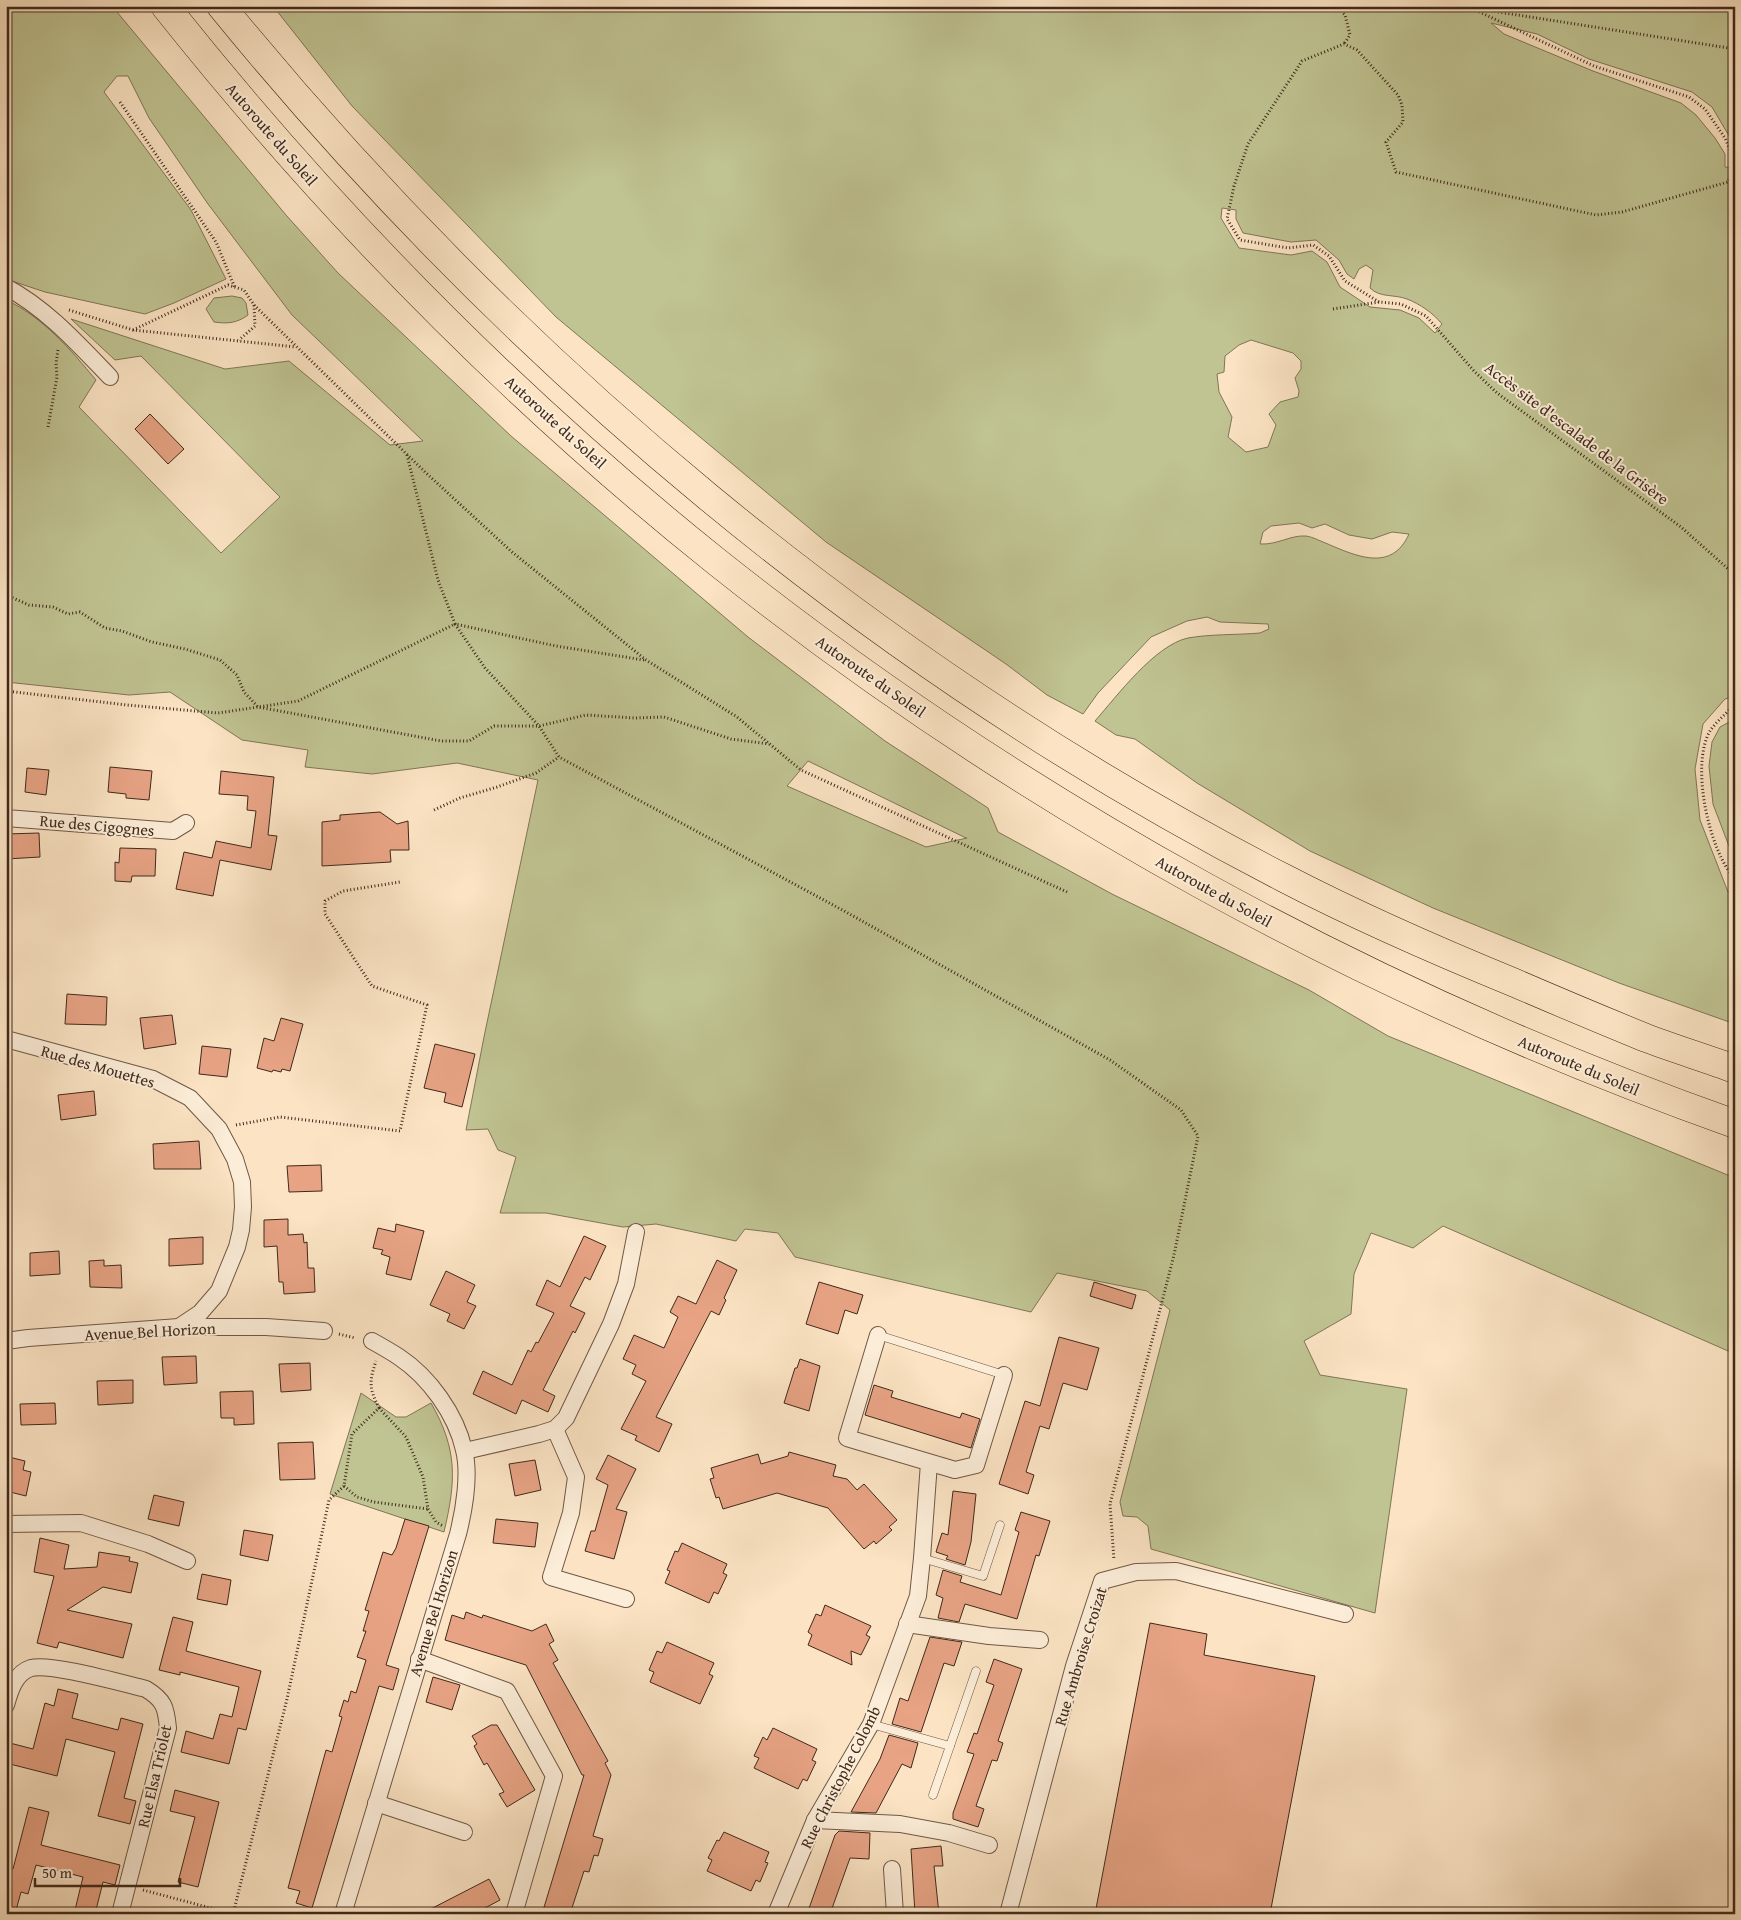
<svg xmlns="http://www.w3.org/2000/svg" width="1741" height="1920" viewBox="0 0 1741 1920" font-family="'Gentium Book Plus',serif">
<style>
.green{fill:#c0c392;stroke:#807656;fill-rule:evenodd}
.building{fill:#e7a384;stroke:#40291b}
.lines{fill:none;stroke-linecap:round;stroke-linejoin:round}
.service-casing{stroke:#6f5845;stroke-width:9}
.minor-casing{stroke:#6f5845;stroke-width:18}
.motorway-casing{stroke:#40291b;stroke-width:29}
.path{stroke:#40291b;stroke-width:3;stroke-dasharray:1 2.5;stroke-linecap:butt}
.service{stroke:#fcedd8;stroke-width:8}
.minor{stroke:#fcedd8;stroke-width:16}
.motorway{stroke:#fbe3c3;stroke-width:28}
.labels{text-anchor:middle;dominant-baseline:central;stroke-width:4;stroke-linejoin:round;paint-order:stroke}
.street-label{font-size:16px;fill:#40291b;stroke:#fcedd8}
</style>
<rect width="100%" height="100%" fill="#fbe3c3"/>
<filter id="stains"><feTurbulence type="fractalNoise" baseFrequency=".004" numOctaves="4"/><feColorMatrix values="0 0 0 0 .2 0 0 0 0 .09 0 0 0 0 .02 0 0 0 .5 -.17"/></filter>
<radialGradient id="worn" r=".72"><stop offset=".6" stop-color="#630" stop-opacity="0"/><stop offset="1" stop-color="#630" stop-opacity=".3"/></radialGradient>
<g class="green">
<path d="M6 6H112L286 215 338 273 511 436 748 637 885 741 988 808 998 832 1112 894 1309 990 1388 1036 1735 1178V1354L1443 1226 1413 1248 1371 1233 1354 1274 1351 1314 1304 1341 1320 1375 1407 1389 1375 1613 1151 1549 1148 1526 1137 1517 1123 1516 1120 1502 1170 1310 1147 1291 1057 1273 1031 1312 795 1257 778 1233 745 1229 736 1241 656 1224 623 1227 546 1213H500L516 1157 498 1150 488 1129 466 1130 484 1037 538 780 457 763 372 774 305 767 308 750 242 740 170 692 129 695 6 682V300C43 317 70 349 96 380L79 407 221 553 280 497 141 356 115 360 71 319 225 369 289 361 390 445 423 441 292 315 208 204 149 118 128 76H117L104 92 191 210 226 279 174 303 145 314 45 292 6 279ZM808 761 966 838H967L926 847 787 786Z"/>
<path d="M273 6H1282L1330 8 1361 6H1735V146L1712 107 1692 92 1589 59 1537 34 1491 23 1504 34 1593 71 1681 103 1696 115 1715 138 1725 154V167L1735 168V696L1725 699 1703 724 1695 769 1700 820 1728 892 1735 896V1024L1619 983 1433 908 1310 851 1197 783 1135 739 1116 735 1095 721C1117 696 1155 645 1188 638 1210 634 1237 635 1260 633L1269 629 1268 624 1220 622 1207 617 1187 621 1151 637 1098 693 1083 714 1047 695 1006 664 826 542 556 317 352 106ZM1222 208 1236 210V219L1243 233 1291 242 1316 240 1339 260 1347 274 1354 279 1359 269 1366 265 1373 270 1370 288C1380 298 1394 294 1407 299 1420 304 1433 313 1442 324L1435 333 1419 318 1400 310 1370 307 1340 287 1327 262 1312 251 1291 255 1239 248 1221 218ZM1251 340 1293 353 1301 361V369L1295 378 1299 391 1298 397 1280 402 1269 414 1276 425 1268 447 1246 452 1228 437 1232 417 1219 392 1217 374 1224 372 1225 356 1239 345ZM1299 523 1312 528 1325 524 1349 535 1372 539 1392 532 1409 534C1391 574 1354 555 1323 542 1318 540 1310 536 1305 536 1291 535 1277 545 1260 544L1263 532 1271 526Z"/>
<path d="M232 296 242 298 246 303 248 315C237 323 228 324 214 322L206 309 214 298Z"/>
<polygon points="1735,719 1735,862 1713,804 1709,766 1712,742 1720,727"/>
<path d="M361 1393 396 1417H406L431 1403C458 1450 456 1481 444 1532L330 1494Z"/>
</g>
<g class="building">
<polygon points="150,414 184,449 168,464 135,429"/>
<polygon points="110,767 152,771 149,800 126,798 126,794 108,792"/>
<polygon points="27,768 49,770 46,795 25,792"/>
<polygon points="221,771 274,777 268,835 277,836 271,870 220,860 213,896 176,889 184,852 212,858 216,841 251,848 256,811 247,810 248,796 219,794"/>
<polygon points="380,812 397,824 408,821 409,850 390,850 391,862 322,866 322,822 340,820 340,815"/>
<polygon points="39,833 40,857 6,859 6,834"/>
<polygon points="120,848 156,849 155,876 132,876 131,882 115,881 115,862 119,863"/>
<polygon points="67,994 107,997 106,1025 65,1024"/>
<polygon points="172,1015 176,1044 144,1049 140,1018"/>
<polygon points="281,1018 303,1024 290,1071 282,1069 281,1072 273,1070 272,1072 257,1068 264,1038 274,1041"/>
<polygon points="435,1044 475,1054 462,1107 444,1102 446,1093 424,1088"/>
<polygon points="202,1046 231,1049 227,1077 199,1074"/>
<polygon points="94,1091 96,1115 61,1120 58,1095"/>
<polygon points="199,1141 201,1169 154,1169 153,1144"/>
<polygon points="321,1165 322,1191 289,1192 287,1166"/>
<polygon points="288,1219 288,1235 303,1234 304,1243 307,1242 308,1268 314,1268 315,1292 284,1294 283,1282 279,1282 277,1246 264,1247 264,1220"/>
<polygon points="396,1224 424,1231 411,1280 386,1274 390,1257 381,1254 383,1250 373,1248 378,1228 395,1232"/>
<polygon points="584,1236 606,1246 590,1280 585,1277 570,1306 585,1313 575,1333 573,1331 543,1390 555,1396 548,1412 522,1400 516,1414 473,1394 483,1371 512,1385 528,1350 531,1352 536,1342 538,1343 554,1313 536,1305 547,1280 560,1287"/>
<polygon points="203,1237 203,1264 169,1266 169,1239"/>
<polygon points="59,1251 60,1274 30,1276 30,1253"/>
<polygon points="104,1260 104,1266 121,1265 122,1288 90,1287 89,1261"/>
<polygon points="717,1260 737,1270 724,1298 726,1300 719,1315 711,1311 656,1417 672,1424 659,1452 635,1440 637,1436 621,1429 646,1381 632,1374 636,1365 623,1359 634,1335 664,1348 678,1317 670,1312 678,1296 696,1304"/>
<polygon points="446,1271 475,1285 467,1302 476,1306 464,1329 447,1321 450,1314 430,1305"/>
<polygon points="819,1282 863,1295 857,1314 845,1310 838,1334 806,1324"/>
<polygon points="1094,1282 1136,1295 1132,1309 1090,1296"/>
<polygon points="1059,1337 1099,1348 1087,1390 1063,1383 1049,1429 1040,1426 1026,1472 1034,1475 1028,1494 999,1484 1025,1401 1040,1406"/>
<polygon points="196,1356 197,1383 164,1385 162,1357"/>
<polygon points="800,1359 820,1366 809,1411 784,1403 795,1368 797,1368"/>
<polygon points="310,1363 311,1390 281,1392 279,1364"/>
<polygon points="133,1380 133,1403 98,1405 97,1381"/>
<polygon points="874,1385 893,1391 891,1397 960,1418 962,1413 980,1419 971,1448 865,1415"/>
<polygon points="253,1391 254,1424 234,1425 234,1418 221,1418 220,1392"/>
<polygon points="55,1403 56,1424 21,1425 20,1404"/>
<polygon points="313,1442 315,1479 280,1480 278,1443"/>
<polygon points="789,1452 836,1465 833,1476 847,1479 857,1490 864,1484 897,1520 889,1527 892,1530 876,1544 874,1541 864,1549 828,1508 777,1493 723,1509 719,1497 716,1498 710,1479 714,1478 711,1468 758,1454 761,1464 788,1456"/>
<polygon points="608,1455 636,1469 616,1509 627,1512 614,1559 585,1551 591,1531 595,1531 608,1485 596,1479"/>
<polygon points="9,1457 25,1461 23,1470 31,1472 26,1496 6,1491 6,1470"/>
<polygon points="535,1460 541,1490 515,1496 509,1464"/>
<polygon points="953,1491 976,1494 971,1542 965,1565 946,1559 948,1556 936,1552 942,1533 948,1535"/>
<polygon points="154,1495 184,1502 179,1526 148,1519"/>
<polygon points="1021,1512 1050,1521 1039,1556 1036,1555 1017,1619 965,1604 959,1622 938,1618 943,1598 936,1595 943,1570 962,1576 960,1582 1001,1595 1019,1532 1015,1530"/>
<polygon points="405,1519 429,1526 386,1665 399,1669 393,1690 379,1686 312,1908 296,1903 300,1891 288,1888 326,1750 332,1752 342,1717 339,1716 344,1700 348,1702 351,1691 356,1693 366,1660 357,1657 366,1631 363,1631 369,1611 365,1610 383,1552 392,1555 396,1548"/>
<polygon points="496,1519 538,1523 535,1547 493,1543"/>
<polygon points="244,1530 273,1535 268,1561 240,1555"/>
<polygon points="40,1538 69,1545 64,1569 97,1567 99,1552 130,1557 129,1561 138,1563 131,1593 103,1587 67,1610 132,1624 123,1658 59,1642 57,1648 37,1643 54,1576 34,1572"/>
<polygon points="682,1543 727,1564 723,1573 727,1575 718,1594 714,1592 709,1603 665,1583 670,1571 667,1570 675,1551 678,1552"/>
<polygon points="202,1574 231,1580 227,1605 197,1599"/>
<polygon points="825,1605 871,1626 866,1635 870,1637 861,1655 851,1651 852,1665 808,1645 812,1635 808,1632 816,1614 821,1616"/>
<polygon points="466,1612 482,1618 483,1615 532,1631 546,1624 554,1641 549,1644 558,1660 553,1663 608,1761 605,1763 611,1775 593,1836 603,1839 598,1856 594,1855 589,1872 584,1871 570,1914 542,1914 584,1775 582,1775 526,1665 445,1640 452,1615 464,1619"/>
<polygon points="173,1617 193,1622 186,1651 261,1671 246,1730 238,1728 229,1764 181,1752 186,1731 213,1739 220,1714 232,1717 239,1687 180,1672 180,1675 159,1670"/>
<polygon points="1150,1623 1207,1634 1204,1655 1315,1676 1270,1914 1095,1914"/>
<polygon points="930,1637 962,1642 954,1666 944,1663 921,1732 892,1724 900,1698 908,1701"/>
<polygon points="667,1642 714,1663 709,1674 713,1676 700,1704 650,1682 654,1672 649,1670 657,1651 662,1653"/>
<polygon points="994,1659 1022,1669 998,1741 1003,1743 997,1761 992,1760 976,1806 984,1809 978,1827 953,1819 953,1813 974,1754 967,1752 974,1733 977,1734 994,1685 986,1682"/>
<polygon points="433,1677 460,1685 452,1710 426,1702"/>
<polygon points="58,1689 78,1694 72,1718 118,1730 121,1718 143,1724 124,1798 136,1801 130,1824 98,1816 115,1752 66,1739 57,1776 6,1763 6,1742 33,1749 45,1703 54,1706"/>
<polygon points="491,1725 497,1725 535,1790 507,1807 499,1794 504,1792 487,1763 484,1765 474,1746 477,1744 472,1736"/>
<polygon points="773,1728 817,1749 812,1760 816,1762 807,1781 803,1779 798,1789 754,1768 759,1758 754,1756 763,1737 767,1740"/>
<polygon points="889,1735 918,1743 911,1768 902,1764 876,1813 851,1812 880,1759"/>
<polygon points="175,1790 219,1802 198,1887 178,1882 195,1817 170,1811"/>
<polygon points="29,1807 49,1812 41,1845 120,1865 115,1885 103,1882 95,1914 74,1914 83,1877 36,1865 28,1894 21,1892 15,1914 6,1914 6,1867 13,1869"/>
<polygon points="839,1831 870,1833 869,1859 850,1858 830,1914 807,1914 835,1835"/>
<polygon points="724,1832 769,1852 765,1862 768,1863 760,1882 756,1880 751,1891 707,1871 712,1860 708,1858 717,1840 719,1841"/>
<polygon points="941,1846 943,1866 934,1866 939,1914 915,1914 911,1849"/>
<polygon points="489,1879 500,1900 474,1914 421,1914"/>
</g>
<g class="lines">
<g class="service-casing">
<g id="service">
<polyline points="878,1335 1004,1375"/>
<polyline points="922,1558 983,1576 1000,1525"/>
<polyline points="871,1724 950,1746"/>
<polyline points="933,1795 976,1671"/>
</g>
</g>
<g class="minor-casing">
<g id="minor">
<path d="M6 287C47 309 78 344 110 377"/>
<polyline points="6,818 173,831 186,823"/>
<polyline points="6,1039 153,1079 190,1098 219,1129 235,1159 242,1182 243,1207 241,1230 237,1247 219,1291 200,1313 179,1327"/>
<polyline points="878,1335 847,1438 955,1470 976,1465 1004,1375"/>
<polyline points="6,1341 28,1338 179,1327 266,1327 324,1331"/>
<polyline points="555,1429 576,1477 571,1513 551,1577 626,1599"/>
<polyline points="465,1451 539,1434 555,1429 566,1418 611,1324 626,1284 636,1232"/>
<polyline points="6,1524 81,1523 148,1544 187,1561"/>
<polyline points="907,1624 989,1636 1040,1640"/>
<polyline points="419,1659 507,1691 554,1776 514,1914"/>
<path d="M6 1705C10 1691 15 1673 31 1668 52 1663 121 1683 146 1689 164 1700 166 1707 168 1728L120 1914"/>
<polyline points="376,1803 464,1832"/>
<polyline points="815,1820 900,1824 949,1833 989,1845"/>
<polyline points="892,1869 895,1914"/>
<path d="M343 1914 458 1534C464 1510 470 1474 464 1450 456 1414 429 1377 399 1357 390 1351 381 1346 372 1341"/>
<polyline points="776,1914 815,1820 871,1724 918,1596 922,1558 929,1463"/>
<polyline points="1008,1914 1074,1666 1102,1581 1136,1572 1176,1571 1345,1614"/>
</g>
</g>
<g class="motorway-casing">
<g id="motorway">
<path d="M165 6C328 211 513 399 717 562 1022 805 1368 994 1735 1124"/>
<path d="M221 6C512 363 874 667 1284 878 1359 917 1437 951 1515 983 1559 1002 1602 1020 1646 1038 1675 1049 1705 1058 1735 1069"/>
</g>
</g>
<g class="path">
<polyline points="1336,6 1345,15 1350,35 1344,44"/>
<polyline points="1460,6 1735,49"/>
<polyline points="120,102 216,242 235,288"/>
<polyline points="1379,302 1345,281 1329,256 1313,245 1288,248 1240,240 1227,219 1234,186 1248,144 1302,61 1344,44 1357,50 1398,95 1402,105 1403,122 1386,142 1396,172 1596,215 1622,212 1728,182 1731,174 1732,155 1725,138 1705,109 1689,97 1594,66 1471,8"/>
<polyline points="254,305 425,472 512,552 646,660 737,717 801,770 1067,892"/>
<polyline points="1333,309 1379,302 1401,304 1426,316 1474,371 1497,393 1681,527 1735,575"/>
<polyline points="69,310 133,330 296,347"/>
<polyline points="133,330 228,285 244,290 254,305 255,326 239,340"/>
<polyline points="48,427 57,377 56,363 58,350"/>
<polyline points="407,455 438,580 455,624 556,646 644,660"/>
<polyline points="6,595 29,605 53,607 68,614 80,612 105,628 122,631 152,642 185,649 220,660 237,675 244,692 258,707 441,741 469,741 494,726 539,726 586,715 635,718 664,717 731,739 769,744"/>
<polyline points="6,691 127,705 218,713 298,701 455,624 485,668 539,726 559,757 846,912 1110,1060 1181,1110 1198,1136 1174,1255 1110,1504 1114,1560"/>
<path d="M1735 707 1731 708C1725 715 1715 723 1710 731 1690 765 1709 851 1735 879"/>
<polyline points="434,810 460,798 497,787 536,773 559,757"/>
<polyline points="236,1125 280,1117 400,1131 427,1005 372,986 325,914 325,901 343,891 400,882"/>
<polyline points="339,1334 355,1338"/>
<polyline points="379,1408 406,1437 423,1477 428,1509 436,1522 443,1526"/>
<polyline points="344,1486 357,1497 374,1502 428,1509"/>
<polyline points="143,1890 233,1914"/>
<path d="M233 1914 287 1699 329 1500 344 1486 352 1434 379 1408C369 1388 369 1382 376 1361"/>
</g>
<use href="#service" class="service"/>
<use href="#minor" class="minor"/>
<use href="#motorway" class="motorway"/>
</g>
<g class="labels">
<g class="street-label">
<text transform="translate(272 134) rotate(49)">Autoroute du Soleil</text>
<text transform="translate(556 422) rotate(42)">Autoroute du Soleil</text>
<text transform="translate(1577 433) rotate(37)">Accès site d'escalade de la Grisère</text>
<text transform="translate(871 676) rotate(35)">Autoroute du Soleil</text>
<text transform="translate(97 825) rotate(5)">Rue des Cigognes</text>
<text transform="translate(1214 891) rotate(29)">Autoroute du Soleil</text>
<text transform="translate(1579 1065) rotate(23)">Autoroute du Soleil</text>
<text transform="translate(98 1066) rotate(16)">Rue des Mouettes</text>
<text transform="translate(150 1331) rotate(-3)">Avenue Bel Horizon</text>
<text transform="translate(433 1613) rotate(-73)">Avenue Bel Horizon</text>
<text transform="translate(1080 1656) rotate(-73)">Rue Ambroise Croizat</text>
<text transform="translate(154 1776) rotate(-77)">Rue Elsa Triolet</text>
<text transform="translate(840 1777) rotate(-63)">Rue Christophe Colomb</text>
</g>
</g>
<rect width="1741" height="1920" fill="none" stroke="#fbe3c3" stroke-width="25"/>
<rect x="8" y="8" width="1726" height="1905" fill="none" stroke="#40291b" stroke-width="2.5"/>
<rect x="12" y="12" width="1716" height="1895" fill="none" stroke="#40291b"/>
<path d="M35 1878v8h145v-8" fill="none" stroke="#40291b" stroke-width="2.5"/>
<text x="42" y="1878" font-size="15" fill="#40291b" stroke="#fcedd8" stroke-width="4" paint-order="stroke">50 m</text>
<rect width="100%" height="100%" filter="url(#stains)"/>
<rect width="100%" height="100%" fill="url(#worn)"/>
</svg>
